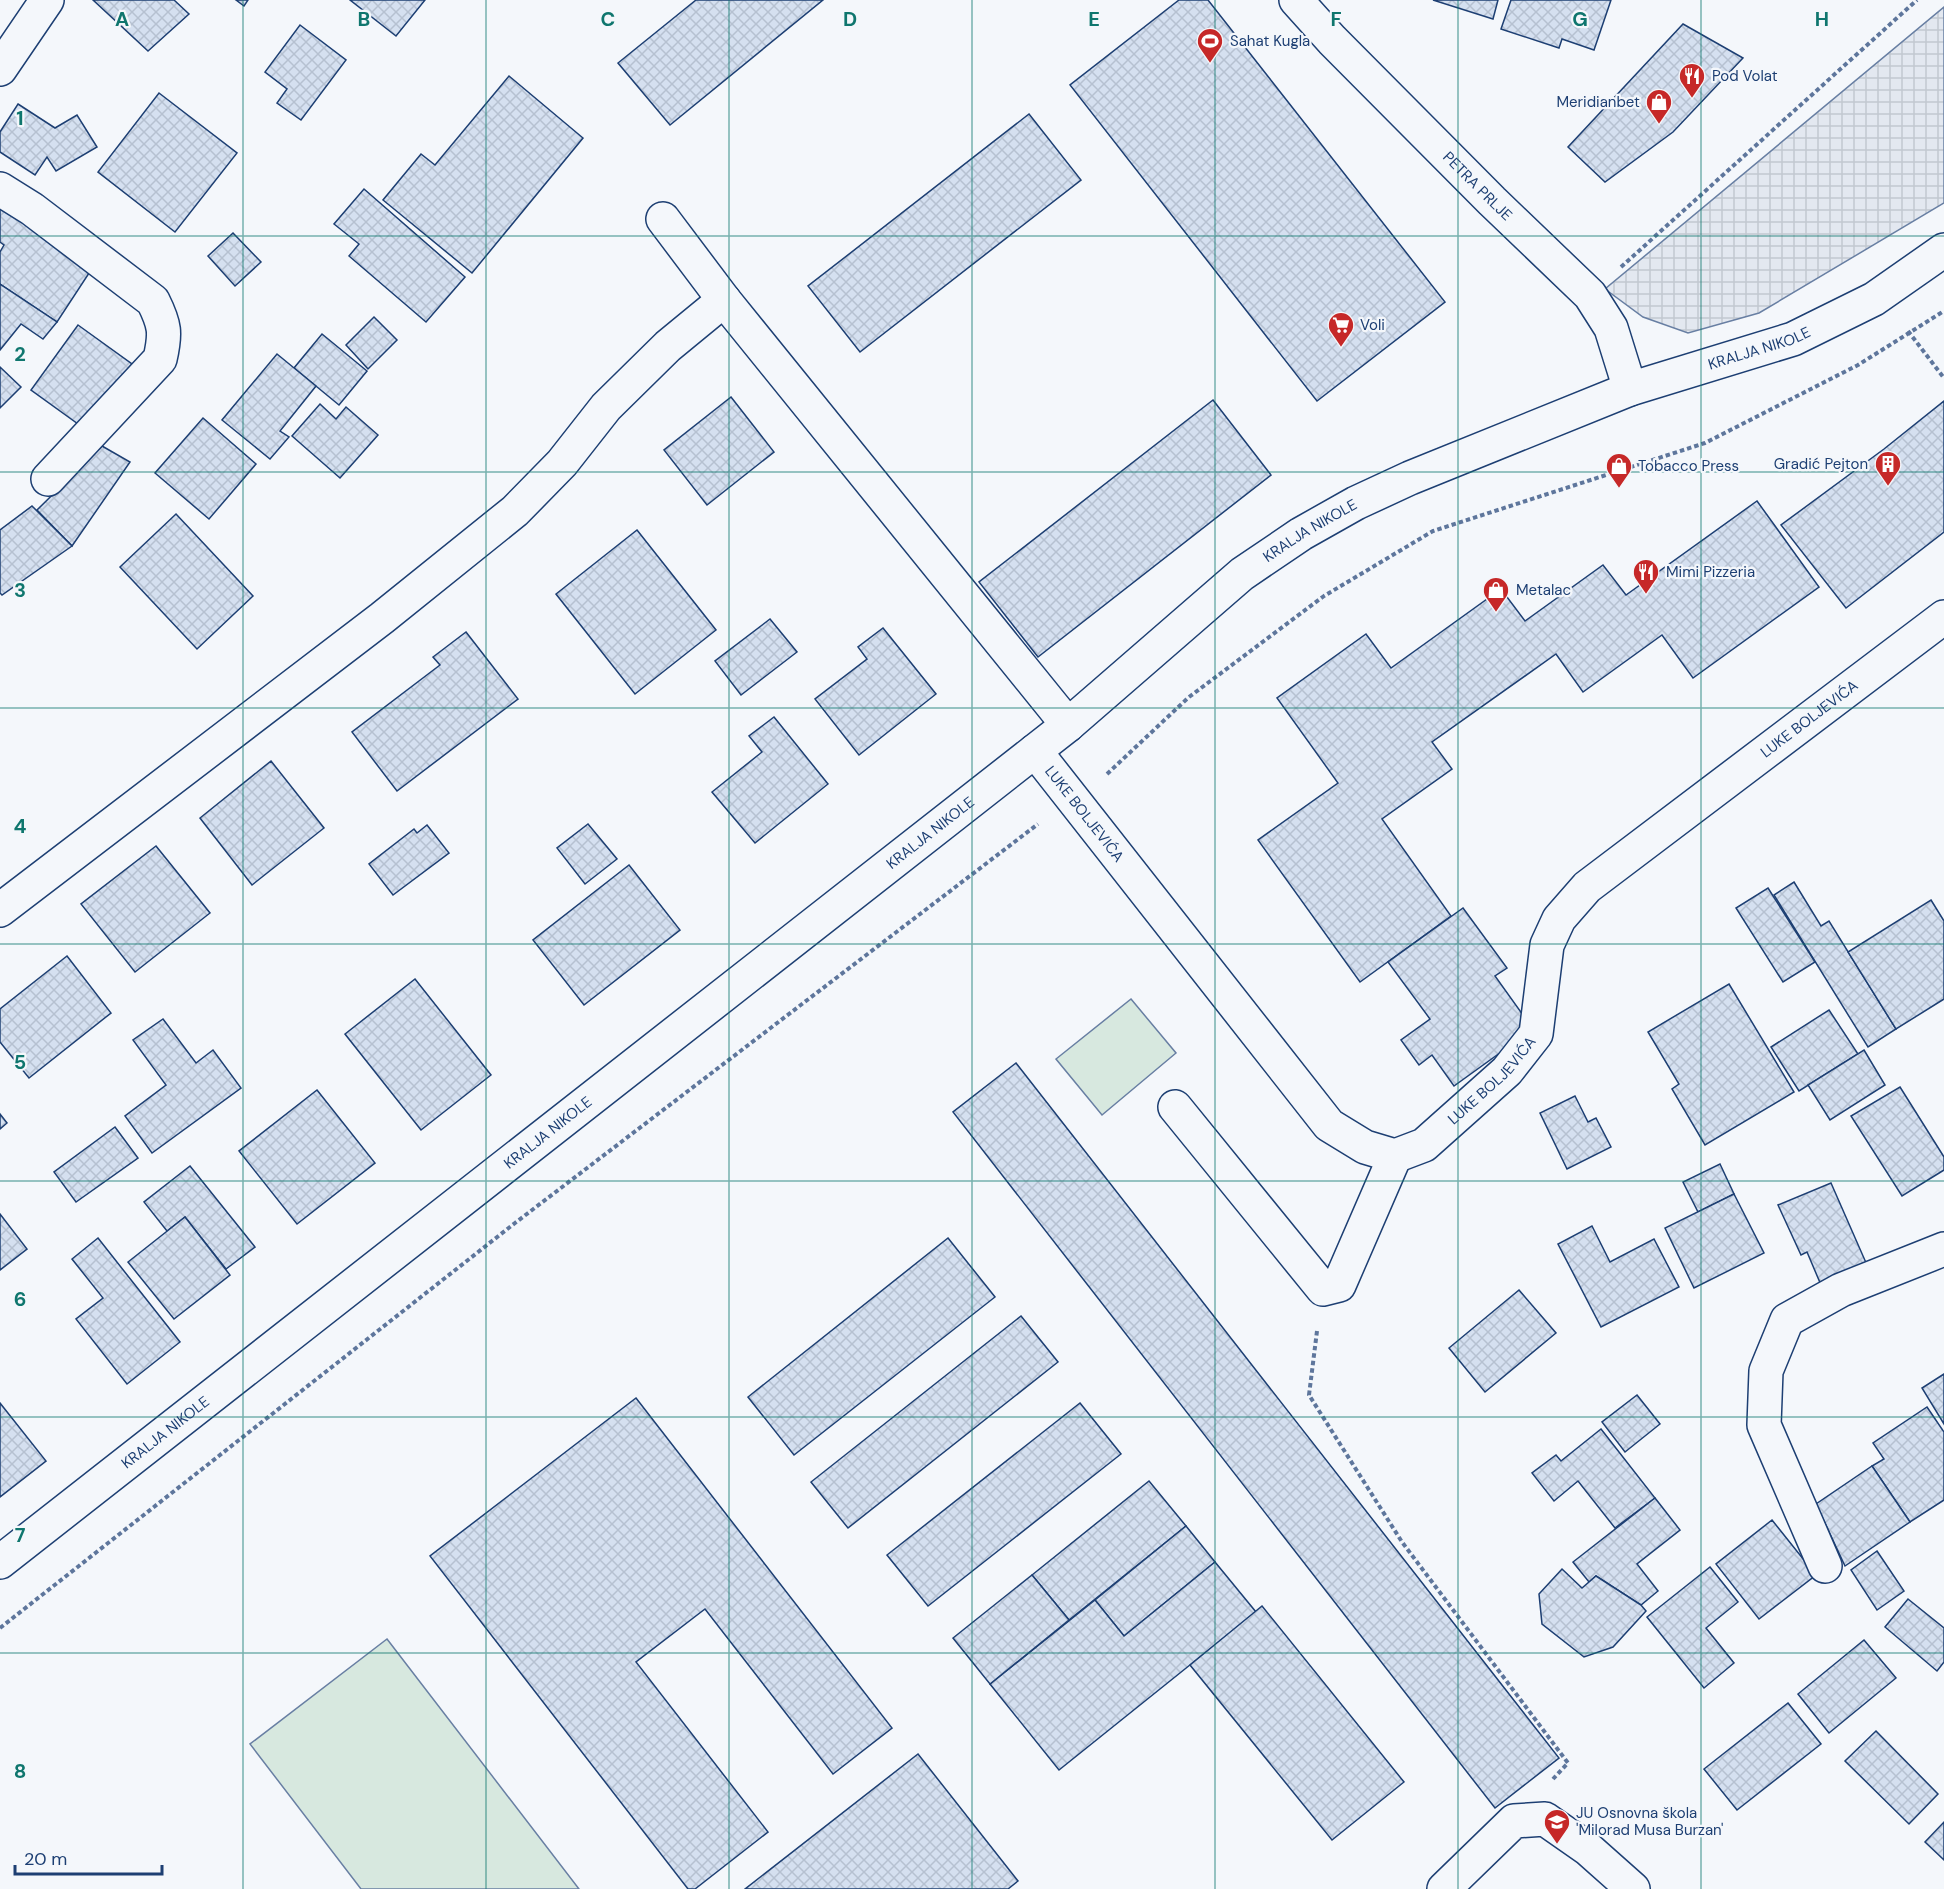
<svg xmlns="http://www.w3.org/2000/svg" width="1944" height="1889" viewBox="0 0 1944 1889" font-family="'DM Sans',sans-serif">
<style>
.park{fill:#d7e8df;stroke:#687fa3;stroke-width:1.5}
.plaza{fill:url(#plaza-grid);stroke:#687fa3;stroke-width:1.5}
.building{fill:url(#building-cross-hatch);stroke:#1d3f73;stroke-width:1.5}
.lines{fill:none;stroke-linecap:round;stroke-linejoin:round}
.minor-casing{stroke:#1d3f73;stroke-width:36}
.path{stroke:#5e769c;stroke-width:4;stroke-dasharray:4.5 3;stroke-linecap:butt}
.minor{stroke:#f4f7fb;stroke-width:33}
.grid{fill:none;stroke:#0f766e;stroke-width:1.5;stroke-opacity:0.55}
.labels{text-anchor:middle;dominant-baseline:central;stroke-width:4.5;stroke-linejoin:round;paint-order:stroke}
.poi-label{font-size:15px;fill:#1d3f73;stroke:#f4f7fb;text-anchor:start}
.street-label{font-size:15px;fill:#1d3f73;stroke:#f4f7fb}
.grid-label{font-size:20px;text-anchor:middle;font-weight:bold;fill:#0f766e;stroke:#f4f7fb;stroke-width:4.5;stroke-linejoin:round;paint-order:stroke}
</style>
<defs>
<pattern id="plaza-grid" width="8" height="8" patternUnits="userSpaceOnUse" patternTransform="scale(1.5)"><rect width="8" height="8" fill="#e3e8f0"/><path d="M0 4h8M4 0v8" fill="none" stroke="#c2c8d1"/></pattern>
<pattern id="building-cross-hatch" width="8" height="8" patternUnits="userSpaceOnUse" patternTransform="scale(1.5)"><rect width="8" height="8" fill="#d5e0f0"/><path d="M0 0l8 8M0 8l8-8" fill="none" stroke="#b6c1d1"/></pattern>
</defs>
<rect width="100%" height="100%" fill="#f4f7fb"/>
<g class="park">
<polygon points="1131,999 1176,1053 1102,1115 1056,1059"/>
<polygon points="387,1639 579,1889 361,1889 250,1744"/>
</g>
<polygon class="plaza" points="1944,7 1944,203 1759,313 1688,333 1643,317 1605,289"/>
<g class="building">
<polygon points="93,0 174,0 189,14 148,51"/>
<polygon points="236,0 248,0 244,6"/>
<polygon points="350,0 425,0 396,36"/>
<polygon points="696,0 823,0 670,125 618,63"/>
<polygon points="1179,0 1208,0 1445,302 1317,401 1070,85"/>
<polygon points="1433,0 1498,0 1493,19"/>
<polygon points="1511,0 1611,0 1594,50 1562,39 1559,48 1501,29"/>
<polygon points="1683,24 1743,58 1673,132 1605,182 1568,147"/>
<polygon points="300,25 346,60 301,120 277,103 287,89 265,72"/>
<polygon points="509,76 583,138 472,273 383,200 421,154 435,165"/>
<polygon points="159,93 237,153 175,232 98,172"/>
<polygon points="18,104 55,128 77,115 97,147 56,171 47,157 35,175 0,152 0,132"/>
<polygon points="1029,114 1081,180 860,352 808,286"/>
<polygon points="364,189 465,277 426,322 349,256 359,244 334,224"/>
<polygon points="0,207 95,264 57,322 0,284 0,252 4,245 0,242"/>
<polygon points="233,233 261,262 235,286 208,256"/>
<polygon points="0,284 57,322 43,339 21,324 0,350"/>
<polygon points="374,317 397,340 368,369 346,345"/>
<polygon points="78,325 132,364 85,429 31,390"/>
<polygon points="322,334 367,371 339,405 294,368"/>
<polygon points="277,354 316,386 280,431 289,437 270,459 222,420"/>
<polygon points="0,367 21,387 0,408"/>
<polygon points="731,397 774,452 707,505 664,450"/>
<polygon points="1213,400 1271,475 1038,657 979,582"/>
<polygon points="1944,401 1944,532 1846,608 1781,525 1884,449"/>
<polygon points="320,404 336,419 346,407 378,435 340,478 292,436"/>
<polygon points="203,418 256,464 209,519 155,473"/>
<polygon points="102,446 130,462 72,546 37,510"/>
<polygon points="1757,501 1819,587 1693,678 1662,635 1583,692 1556,654 1432,742 1452,769 1382,819 1451,916 1360,982 1258,840 1338,783 1277,698 1366,634 1391,668 1501,589 1525,621 1603,565 1626,595"/>
<polygon points="32,506 72,546 2,595 0,593 0,530"/>
<polygon points="176,514 253,596 197,649 120,567"/>
<polygon points="637,530 716,630 635,694 556,594"/>
<polygon points="770,619 797,652 741,695 715,661"/>
<polygon points="883,628 936,694 859,755 815,699 867,659 858,647"/>
<polygon points="466,632 518,699 397,791 352,732 440,665 433,657"/>
<polygon points="774,717 828,784 755,843 712,792 762,752 749,736"/>
<polygon points="271,761 324,828 252,885 200,818"/>
<polygon points="588,824 617,859 585,884 557,848"/>
<polygon points="427,825 449,853 393,895 369,864 414,829 417,833"/>
<polygon points="156,846 210,913 135,972 81,904"/>
<polygon points="629,865 680,930 584,1005 533,940"/>
<polygon points="1794,882 1821,926 1829,921 1896,1029 1868,1047 1774,895"/>
<polygon points="1768,888 1815,962 1783,982 1736,908"/>
<polygon points="1931,900 1944,921 1944,999 1896,1029 1848,952"/>
<polygon points="1463,908 1507,968 1495,976 1533,1029 1454,1086 1432,1055 1419,1065 1401,1040 1430,1019 1388,962"/>
<polygon points="67,956 111,1013 29,1078 0,1042 0,1009"/>
<polygon points="415,979 491,1075 421,1130 345,1034"/>
<polygon points="1729,984 1794,1092 1705,1145 1672,1089 1679,1084 1648,1032"/>
<polygon points="1829,1010 1858,1054 1799,1091 1771,1047"/>
<polygon points="163,1019 196,1063 213,1050 241,1088 152,1153 125,1116 166,1085 133,1040"/>
<polygon points="1864,1050 1885,1085 1830,1120 1808,1085"/>
<polygon points="1016,1063 1559,1758 1495,1808 953,1112"/>
<polygon points="1900,1087 1944,1157 1944,1170 1902,1196 1851,1116"/>
<polygon points="317,1090 375,1163 297,1224 239,1151"/>
<polygon points="1575,1096 1588,1122 1596,1118 1611,1147 1567,1169 1540,1113"/>
<polygon points="0,1114 7,1123 0,1129"/>
<polygon points="115,1127 138,1158 76,1202 54,1172"/>
<polygon points="1720,1164 1734,1194 1698,1212 1683,1182"/>
<polygon points="190,1166 255,1247 226,1269 185,1217 167,1231 144,1202"/>
<polygon points="1831,1183 1867,1265 1821,1285 1807,1252 1801,1255 1778,1205"/>
<polygon points="1734,1194 1764,1253 1694,1288 1665,1228"/>
<polygon points="0,1214 27,1249 0,1270"/>
<polygon points="185,1217 230,1275 174,1319 128,1262"/>
<polygon points="1592,1226 1610,1262 1654,1239 1679,1287 1601,1327 1558,1244"/>
<polygon points="98,1238 180,1342 127,1384 76,1319 103,1298 72,1259"/>
<polygon points="948,1238 995,1297 794,1455 748,1397"/>
<polygon points="1519,1290 1556,1333 1485,1392 1449,1348"/>
<polygon points="1021,1316 1058,1362 848,1528 811,1482"/>
<polygon points="1944,1374 1944,1424 1922,1388"/>
<polygon points="1637,1395 1660,1424 1625,1452 1602,1422"/>
<polygon points="636,1398 892,1728 833,1774 705,1609 636,1662 768,1832 695,1889 688,1889 430,1556"/>
<polygon points="0,1403 46,1461 0,1497"/>
<polygon points="1080,1403 1121,1454 928,1606 887,1555"/>
<polygon points="1927,1407 1944,1432 1944,1500 1910,1522 1872,1466 1884,1459 1873,1443"/>
<polygon points="1601,1429 1655,1498 1615,1528 1578,1481 1554,1501 1532,1473 1556,1455 1561,1461"/>
<polygon points="1872,1466 1910,1522 1845,1566 1816,1504"/>
<polygon points="1149,1481 1186,1526 1069,1620 1032,1575"/>
<polygon points="1655,1498 1680,1530 1637,1564 1658,1591 1641,1605 1596,1576 1589,1582 1573,1562"/>
<polygon points="1772,1520 1816,1575 1759,1619 1716,1564"/>
<polygon points="1186,1526 1215,1562 1124,1636 1095,1600"/>
<polygon points="1877,1551 1904,1591 1877,1610 1851,1570"/>
<polygon points="1215,1562 1256,1612 1059,1770 990,1684 1095,1600 1124,1636"/>
<polygon points="1710,1567 1738,1602 1706,1628 1734,1663 1704,1688 1647,1617"/>
<polygon points="1562,1569 1582,1588 1596,1576 1641,1605 1646,1611 1613,1647 1584,1657 1542,1624 1539,1594"/>
<polygon points="1032,1575 1069,1620 990,1684 953,1638"/>
<polygon points="1908,1599 1944,1628 1944,1662 1937,1671 1885,1627"/>
<polygon points="1262,1606 1404,1782 1332,1840 1190,1665"/>
<polygon points="1864,1640 1896,1678 1829,1733 1798,1694"/>
<polygon points="1788,1703 1821,1744 1737,1810 1704,1769"/>
<polygon points="1876,1731 1938,1794 1909,1824 1845,1761"/>
<polygon points="918,1754 1018,1881 1008,1889 745,1889"/>
<polygon points="1944,1822 1944,1860 1925,1842"/>
</g>
<g class="lines">
<g class="minor-casing">
<g id="minor">
<path id="s1" d="M1296 0 1332 40 1492 201 1590 295 1611 328 1630 389"/>
<polyline points="0,69 47,0"/>
<path d="M0 189 32 209 153 301C165 325 166 333 160 359L48 479"/>
<polyline points="663,219 724,300 1068,725"/>
<path id="s2" d="M1035 751 1329 1125 1365 1147 1395 1156 1424 1145 1507 1071 1536 1034 1547 945 1559 919 1587 887 1944 617"/>
<polyline points="0,910 382,618 515,511 562,463 606,407 668,346 724,300"/>
<polyline points="1175,1107 1323,1289 1339,1285 1395,1156"/>
<path id="s3" d="M0 1562 1068 725 1242 574 1301 534 1356 503 1410 478 1630 389 1793 339 1874 299 1944 250"/>
<polyline points="1825,1566 1764,1425 1766,1371 1787,1320 1841,1290 1944,1249"/>
<polyline points="1444,1889 1514,1821 1545,1819 1588,1849 1633,1889"/>
</g>
</g>
<g class="path">
<polyline points="1621,267 1917,0"/>
<polyline points="1908,331 1944,378"/>
<polyline points="1107,774 1189,697 1324,596 1433,531 1705,443 1858,365 1944,311"/>
<polyline points="1317,1331 1309,1395 1402,1542 1568,1763 1553,1779"/>
<polyline points="0,1628 515,1223 1038,824"/>
</g>
<use href="#minor" class="minor"/>
</g>
<path class="grid" d="M243 0V1889M486 0V1889M729 0V1889M972 0V1889M1215 0V1889M1458 0V1889M1701 0V1889M0 236H1944M0 472H1944M0 708H1944M0 944H1944M0 1181H1944M0 1417H1944M0 1653H1944"/>
<defs>
<g id="stadium-pin" transform="scale(1.35)"><path d="M0 17L-7.5 6A9.5 9.5 0 1 1 7.5 6Z" fill="#c62828" stroke="#f4f7fb"/><path d="M0-5a6.5 5 0 1 0 0 10a6.5 5 0 1 0 0-10ZM-3.5-1.8h7v3.6h-7Z" fill="#fff"/></g>
<g id="restaurant-pin" transform="scale(1.35)"><path d="M0 17L-7.5 6A9.5 9.5 0 1 1 7.5 6Z" fill="#c62828" stroke="#f4f7fb"/><path d="M-5-6h1v4h1v-4h1v4h1v-4h1v5L-1.5 .5V6h-2V.5L-5-1ZM5-6V6H3V1.5H1.5Q1.5-4 5-6Z" fill="#fff"/></g>
<g id="shop-pin" transform="scale(1.35)"><path d="M0 17L-7.5 6A9.5 9.5 0 1 1 7.5 6Z" fill="#c62828" stroke="#f4f7fb"/><path d="M-5-2.5h2.3a2.7 3.5 0 0 1 5.4 0H5L5.5 6h-11ZM-1.5-2.5h3a1.5 2.3 0 0 0-3 0Z" fill="#fff"/></g>
<g id="supermarket-pin" transform="scale(1.35)"><path d="M0 17L-7.5 6A9.5 9.5 0 1 1 7.5 6Z" fill="#c62828" stroke="#f4f7fb"/><path d="M-6-5.5h2.5l.6 2H6L4.5 2H-2.5L-4.4-4H-6ZM-1.5 3.2a1.3 1.3 0 1 0 .1 0ZM3 3.2a1.3 1.3 0 1 0 .1 0Z" fill="#fff"/></g>
<g id="building-pin" transform="scale(1.35)"><path d="M0 17L-7.5 6A9.5 9.5 0 1 1 7.5 6Z" fill="#c62828" stroke="#f4f7fb"/><path d="M-4-6H4V6H1V3H-1V6H-4ZM-2.5-4.3h1.7v1.8h-1.7ZM.8-4.3h1.7v1.8H.8ZM-2.5-1h1.7V.8h-1.7ZM.8-1h1.7V.8H.8Z" fill="#fff"/></g>
<g id="school-pin" transform="scale(1.35)"><path d="M0 17L-7.5 6A9.5 9.5 0 1 1 7.5 6Z" fill="#c62828" stroke="#f4f7fb"/><path d="M0-5L7-2L0 1L-7-2ZM-4 1L0 2.5L4 1V4Q0 6-4 4Z" fill="#fff"/></g>
</defs>
<g fill-rule="evenodd">
<use href="#stadium-pin" x="1210" y="41"/>
<use href="#restaurant-pin" x="1692" y="76"/>
<use href="#shop-pin" x="1659" y="102"/>
<use href="#supermarket-pin" x="1341" y="325"/>
<use href="#building-pin" x="1888" y="464"/>
<use href="#shop-pin" x="1619" y="466"/>
<use href="#restaurant-pin" x="1646" y="572"/>
<use href="#shop-pin" x="1496" y="590"/>
<use href="#school-pin" x="1557" y="1822"/>
</g>
<g class="labels">
<g class="poi-label">
<text x="1230" y="41">Sahat Kugla</text>
<text x="1712" y="76">Pod Volat</text>
<text x="1640" y="102" text-anchor="end">Meridianbet</text>
<text x="1360" y="325">Voli</text>
<text x="1868" y="464" text-anchor="end">Gradić Pejton</text>
<text x="1638" y="466">Tobacco Press</text>
<text x="1666" y="572">Mimi Pizzeria</text>
<text x="1516" y="590">Metalac</text>
<text x="1576" y="1813">JU Osnovna škola<tspan x="1576" dy="17">'Milorad Musa Burzan'</tspan></text>
</g>
<g class="street-label">
<text stroke="none"><textPath href="#s1" startOffset="260">PETRA PRLJE</textPath></text>
<text stroke="none"><textPath href="#s3" startOffset="2154">KRALJA NIKOLE</textPath></text>
<text stroke="none"><textPath href="#s3" startOffset="1668">KRALJA NIKOLE</textPath></text>
<text stroke="none"><textPath href="#s2" startOffset="1178">LUKE BOLJEVIĆA</textPath></text>
<text stroke="none"><textPath href="#s2" startOffset="80">LUKE BOLJEVIĆA</textPath></text>
<text stroke="none"><textPath href="#s3" startOffset="1182">KRALJA NIKOLE</textPath></text>
<text stroke="none"><textPath href="#s2" startOffset="674">LUKE BOLJEVIĆA</textPath></text>
<text stroke="none"><textPath href="#s3" startOffset="696">KRALJA NIKOLE</textPath></text>
<text stroke="none"><textPath href="#s3" startOffset="210">KRALJA NIKOLE</textPath></text>
</g>
</g>
<g class="grid-label">
<text x="122" y="26">A</text>
<text x="364" y="26">B</text>
<text x="608" y="26">C</text>
<text x="850" y="26">D</text>
<text x="1094" y="26">E</text>
<text x="1336" y="26">F</text>
<text x="1580" y="26">G</text>
<text x="1822" y="26">H</text>
<text x="20" y="125">1</text>
<text x="20" y="361">2</text>
<text x="20" y="597">3</text>
<text x="20" y="833">4</text>
<text x="20" y="1069">5</text>
<text x="20" y="1306">6</text>
<text x="20" y="1542">7</text>
<text x="20" y="1778">8</text>
</g>
<path d="M15 1865v9h147v-9" fill="none" stroke="#1d3f73" stroke-width="3"/>
<text x="24" y="1865" font-size="18" fill="#1d3f73" stroke="#f4f7fb" stroke-width="4.5" paint-order="stroke">20 m</text>
</svg>
